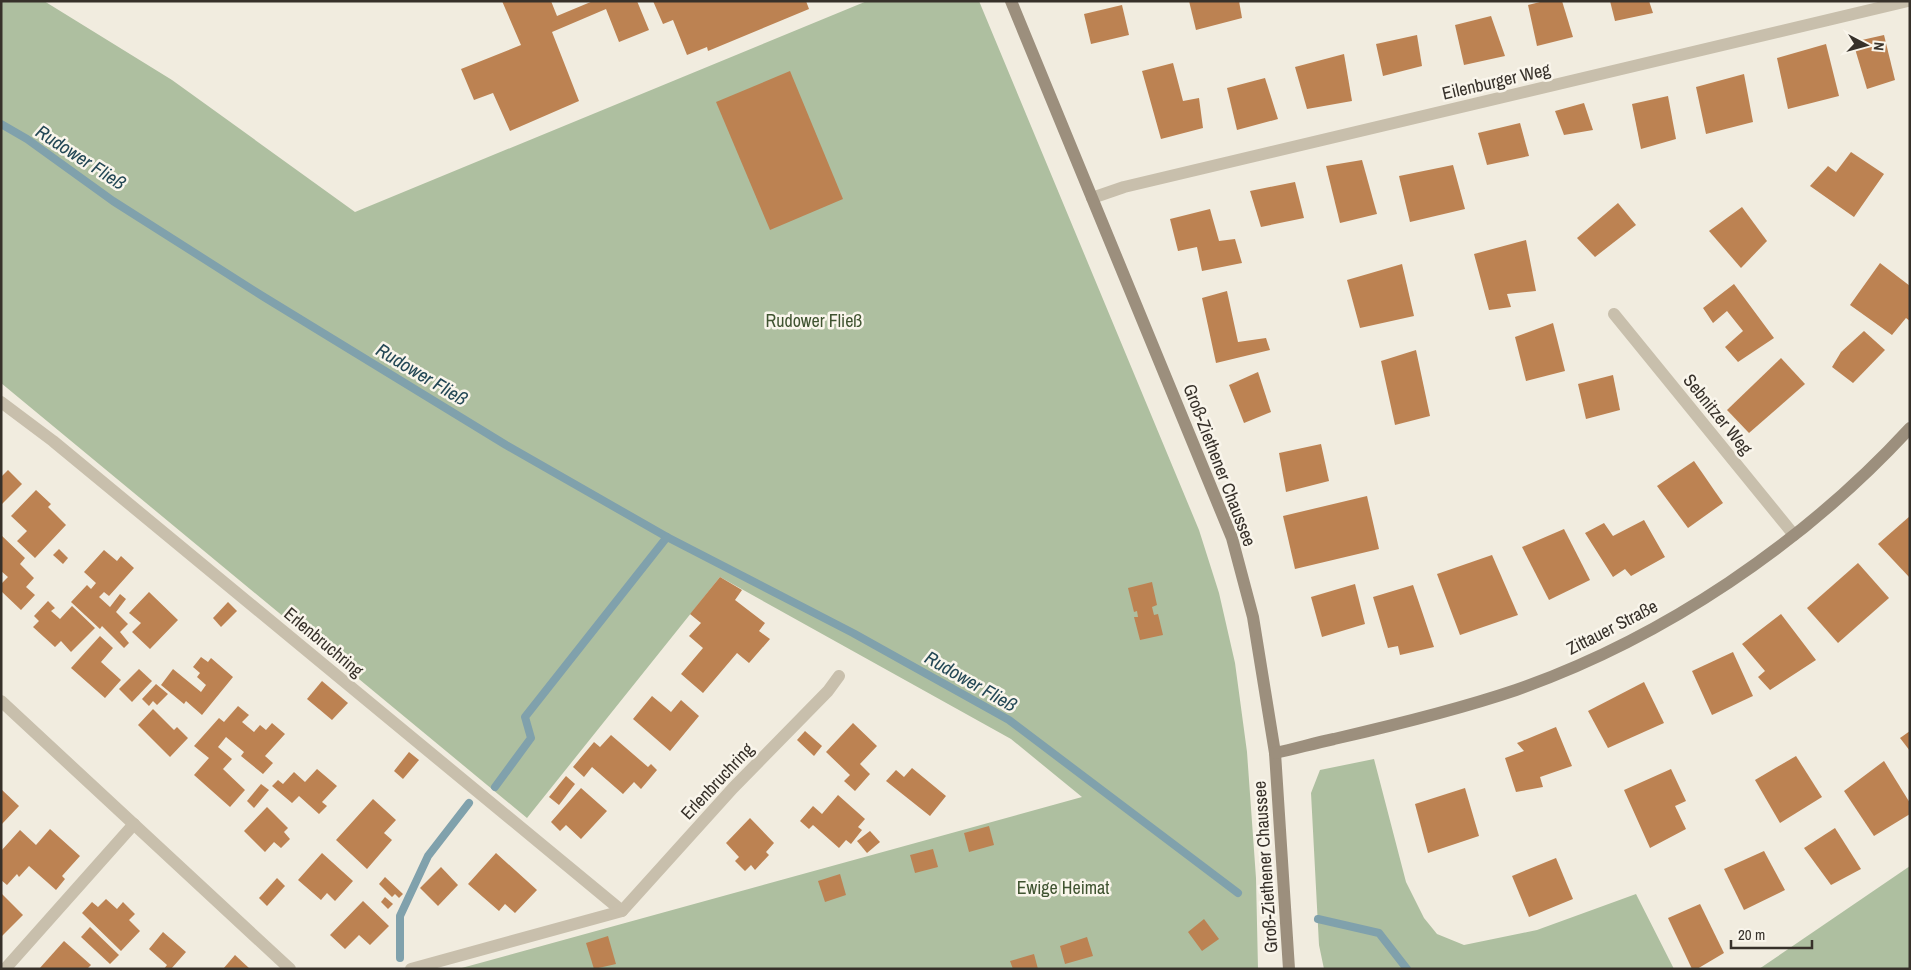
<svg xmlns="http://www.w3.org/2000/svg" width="1911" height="970" viewBox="0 0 1911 970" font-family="'Archivo Narrow',sans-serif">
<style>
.green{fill:#aebfa0}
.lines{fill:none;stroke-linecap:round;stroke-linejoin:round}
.stream{stroke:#80a1ac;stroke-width:8}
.building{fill:#bc8252}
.street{stroke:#c8bfac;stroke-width:12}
.secondary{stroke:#9c8f7d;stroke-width:12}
.labels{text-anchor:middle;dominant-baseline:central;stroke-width:5;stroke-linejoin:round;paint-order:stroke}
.street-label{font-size:18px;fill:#37312a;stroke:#f9f5eb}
.park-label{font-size:18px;fill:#3f5330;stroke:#f9f5eb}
.water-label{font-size:19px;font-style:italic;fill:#234755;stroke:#f9f5eb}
</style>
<rect width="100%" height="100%" fill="#f1ecdf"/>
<g class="green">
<polygon points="1,1 44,1 172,80 355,212 867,1 979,1 1199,530 1219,593 1235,663 1247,752 1256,878 1258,969 458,969 1082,797 1011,739 720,577 527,818 1,383"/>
<polygon points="1374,759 1406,882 1424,918 1437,934 1464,945 1537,930 1636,894 1674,969 1324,969 1319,945 1311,793 1320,770"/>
<polygon points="1910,866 1910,969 1759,969"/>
</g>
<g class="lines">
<g class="stream">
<polyline points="1,124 27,139 113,201 264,297 506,445 667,537 853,633 1009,720 1238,893"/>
<polyline points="495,787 531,738 525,717 667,537"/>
<polyline points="1318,919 1379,933 1407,969"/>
<polyline points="400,958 400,916 428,856 469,803"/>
</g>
</g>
<g class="building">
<polygon points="502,1 551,1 557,16 593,1 637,1 649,30 619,42 606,9 552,32 579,101 510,131 493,93 474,100 461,69 521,45"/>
<polygon points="653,1 806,1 809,9 708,51 707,47 687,55 673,20 663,24"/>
<polygon points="1189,1 1239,1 1242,18 1196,30"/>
<polygon points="1544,1 1562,1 1573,37 1537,46 1528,5"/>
<polygon points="1610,1 1649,1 1653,13 1615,21"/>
<polygon points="1122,5 1129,35 1091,44 1084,14"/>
<polygon points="1491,16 1505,56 1464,65 1455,25"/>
<polygon points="1417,35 1422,66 1383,76 1376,44"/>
<polygon points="1884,35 1895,80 1867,89 1853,42"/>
<polygon points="1826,44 1839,96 1788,109 1777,58"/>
<polygon points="1344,54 1352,101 1307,109 1295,67"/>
<polygon points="1173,63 1183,101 1199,98 1203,128 1161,139 1142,71"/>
<polygon points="790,71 843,199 770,230 716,102"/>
<polygon points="1744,74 1753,122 1706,134 1696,87"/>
<polygon points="1265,78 1278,119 1237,130 1227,88"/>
<polygon points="1668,96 1676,139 1641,149 1632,104"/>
<polygon points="1584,103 1593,130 1564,135 1555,111"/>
<polygon points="1520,123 1529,156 1487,165 1478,133"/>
<polygon points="1851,152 1884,174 1854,217 1810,186 1828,166 1836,172"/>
<polygon points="1362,160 1377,214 1340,223 1326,166"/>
<polygon points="1453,165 1465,209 1410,222 1399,176"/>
<polygon points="1295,182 1304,218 1261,227 1250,191"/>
<polygon points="1618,203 1636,225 1595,257 1577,238"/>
<polygon points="1742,207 1767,241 1741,268 1709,231"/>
<polygon points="1210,209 1219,241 1235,239 1242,263 1202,271 1197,247 1178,251 1170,219"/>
<polygon points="1526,240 1536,291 1507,294 1511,307 1489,310 1474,254"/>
<polygon points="1880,263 1910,286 1910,321 1906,318 1892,335 1850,305"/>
<polygon points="1402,264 1414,316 1360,328 1347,280"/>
<polygon points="1734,284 1774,338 1738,362 1725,347 1743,331 1727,311 1713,323 1703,308"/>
<polygon points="1227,291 1238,342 1266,338 1270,350 1216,363 1202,298"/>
<polygon points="1553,323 1565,371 1526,381 1515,337"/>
<polygon points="1864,331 1885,350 1853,383 1832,367 1841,352"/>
<polygon points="1416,350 1430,416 1395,425 1381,361"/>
<polygon points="1781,358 1805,384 1749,433 1727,410"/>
<polygon points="1258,372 1271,412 1244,423 1229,385"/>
<polygon points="1613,375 1620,410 1586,419 1578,384"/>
<polygon points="1321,444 1329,481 1286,492 1279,453"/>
<polygon points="1694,461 1723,503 1688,528 1657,486"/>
<polygon points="8,470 22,484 1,505 1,477"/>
<polygon points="36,490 51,504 48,507 66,525 35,558 17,541 27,531 11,516"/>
<polygon points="1367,496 1379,549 1295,569 1283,516"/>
<polygon points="1910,516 1910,578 1878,544"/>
<polygon points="1644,520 1665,557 1631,576 1625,569 1613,577 1585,533 1604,523 1613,536"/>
<polygon points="1564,529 1590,580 1549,600 1522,547"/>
<polygon points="1,535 25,558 20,564 34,578 26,587 35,595 21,610 1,591 1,584 8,577 1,571"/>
<polygon points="59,549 68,558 63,564 53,555"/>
<polygon points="104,550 117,561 121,556 134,568 109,596 104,592 99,597 110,607 120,594 126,599 116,612 128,624 120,632 129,643 124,648 102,626 100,629 71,602 87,585 91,589 96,583 84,572"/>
<polygon points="1492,555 1518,615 1460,635 1437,574"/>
<polygon points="1858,563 1889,598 1838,643 1807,608"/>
<polygon points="720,577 742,590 735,600 765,623 759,631 770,639 749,663 737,653 703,693 681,674 703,648 689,636 701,623 690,614"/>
<polygon points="1152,582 1157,605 1152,607 1154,615 1158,614 1163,635 1140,640 1134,617 1138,617 1137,611 1134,612 1128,588"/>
<polygon points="1355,584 1365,624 1322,637 1311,597"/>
<polygon points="1413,585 1434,647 1400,655 1398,646 1388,648 1373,597"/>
<polygon points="149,592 178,620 150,649 132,632 141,623 129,613"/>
<polygon points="48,601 55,608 51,611 60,619 72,606 95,628 71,652 61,641 55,647 33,627 39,621 34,616"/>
<polygon points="228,602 237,611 221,627 213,618"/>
<polygon points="1781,614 1816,660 1770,690 1758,677 1765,671 1742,644"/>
<polygon points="100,636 113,648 101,662 121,680 105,698 71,668"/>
<polygon points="1733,652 1753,696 1712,715 1692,671"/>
<polygon points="201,657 208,662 211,658 233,677 202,715 186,701 184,704 161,685 173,669 201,692 206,685 197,677 200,673 193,667"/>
<polygon points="139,669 152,681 132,702 119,689"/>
<polygon points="322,681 348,703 332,720 307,699"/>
<polygon points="1644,682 1664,723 1608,748 1588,711"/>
<polygon points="156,684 168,694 157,705 153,701 149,706 142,699"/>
<polygon points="652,696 671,712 681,700 699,716 670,751 633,719"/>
<polygon points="238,706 249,715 242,722 254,732 260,725 266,730 272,723 285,734 265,756 273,763 263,774 241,756 244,752 226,737 218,747 232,759 223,769 245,790 230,807 194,775 209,758 194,746 219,718 224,722"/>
<polygon points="153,709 174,730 177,727 188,738 170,757 138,725"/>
<polygon points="853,723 877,746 860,764 870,774 855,791 844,781 850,775 826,752"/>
<polygon points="1556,727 1572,766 1540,777 1543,787 1516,792 1505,758 1524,751 1517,743"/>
<polygon points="805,731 822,746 814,756 797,740"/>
<polygon points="1910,731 1910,751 1900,738"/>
<polygon points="611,735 648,767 651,764 657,770 641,789 634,782 623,794 592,767 584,777 573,767 594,742 600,747"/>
<polygon points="409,752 419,760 403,779 394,771"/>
<polygon points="1796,756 1822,797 1780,823 1755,780"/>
<polygon points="1884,761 1910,803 1910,814 1874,836 1844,791"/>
<polygon points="912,768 946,796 930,816 886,781 896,770 904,777"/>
<polygon points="317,769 337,786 322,802 327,806 319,814 299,796 292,803 272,786 278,780 283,784 294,772 305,782"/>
<polygon points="1671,769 1686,801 1675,806 1686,829 1650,848 1624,790"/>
<polygon points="566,776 575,784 559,805 549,797"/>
<polygon points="261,784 269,790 254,808 247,801"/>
<polygon points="581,788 607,811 581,839 566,825 560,831 551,822"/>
<polygon points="1465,788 1479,836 1428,853 1415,804"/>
<polygon points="1,789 19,806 1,825"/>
<polygon points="838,795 865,819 858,827 862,830 851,844 846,840 839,848 813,825 809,829 800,821 813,806 822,814"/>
<polygon points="373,799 396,820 384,833 392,840 367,869 336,840"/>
<polygon points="267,807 288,828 284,832 290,839 281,848 274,842 265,852 244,831"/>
<polygon points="750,818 774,843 766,852 769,855 755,870 751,865 745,871 735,861 739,857 726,843"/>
<polygon points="989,826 994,845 969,852 964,833"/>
<polygon points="1835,828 1861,869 1831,885 1804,848"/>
<polygon points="50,829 80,856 62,876 65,879 56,890 29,866 19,877 17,874 7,885 1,880 1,851 20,830 36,845"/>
<polygon points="870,831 880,842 867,853 857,841"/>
<polygon points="933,849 938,867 915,873 910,855"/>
<polygon points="1764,851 1785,890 1744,910 1724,869"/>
<polygon points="322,853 353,881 335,901 327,893 321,900 298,880"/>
<polygon points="496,853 537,890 515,913 505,904 499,911 468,884"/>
<polygon points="1556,858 1573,899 1529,917 1512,876"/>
<polygon points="441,867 458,885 438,906 420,888"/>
<polygon points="840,874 846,895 825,902 818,881"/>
<polygon points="385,877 403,894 399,898 395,894 392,897 379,884"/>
<polygon points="277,878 285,886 267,906 259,898"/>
<polygon points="1,893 23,915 1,937"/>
<polygon points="385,897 393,904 388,909 381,902"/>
<polygon points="106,899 117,909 123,902 135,914 129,920 140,931 121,951 82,913 92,902 98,907"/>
<polygon points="363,901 389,926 370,945 359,935 345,949 330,935"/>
<polygon points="1700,904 1724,953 1697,969 1692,969 1668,918"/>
<polygon points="1204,919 1219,939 1202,951 1188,932"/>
<polygon points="90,927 119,955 110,964 81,937"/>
<polygon points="163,932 186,952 171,969 164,969 167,965 149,949"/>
<polygon points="608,936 616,964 594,969 586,943"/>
<polygon points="1087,937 1093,956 1065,964 1060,946"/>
<polygon points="64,941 91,965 87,969 39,969"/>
<polygon points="1034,954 1038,969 1013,969 1010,961"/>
<polygon points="235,955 250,969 223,969"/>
</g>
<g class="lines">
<g class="street">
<polyline points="1092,198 1124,187 1908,1"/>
<polyline points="1614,314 1794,535"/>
<polyline points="1,402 53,441 622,911"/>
<polyline points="1,701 290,969"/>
<polyline points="5,969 134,824"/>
<polyline points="411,969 622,911 733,788 828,691 839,676"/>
</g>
<g class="secondary">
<polyline points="1011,1 1232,538 1253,617 1275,753 1289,969"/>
<path d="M1275 753C1295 749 1314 743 1334 739 1395 725 1457 710 1516 690 1664 638 1804 543 1910 428"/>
</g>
</g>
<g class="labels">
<g class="street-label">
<text transform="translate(1496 81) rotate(-13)">Eilenburger Weg</text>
<text transform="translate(1718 414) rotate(51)">Sebnitzer Weg</text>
<text transform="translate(1220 465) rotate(69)">Groß-Ziethener Chaussee</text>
<text transform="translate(1612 627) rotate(-27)">Zittauer Straße</text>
<text transform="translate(324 642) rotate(40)">Erlenbruchring</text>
<text transform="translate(717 781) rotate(-47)">Erlenbruchring</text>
<text transform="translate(1265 867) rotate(-94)">Groß-Ziethener Chaussee</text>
</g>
<g class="park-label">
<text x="814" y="320">Rudower Fließ</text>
<text x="1063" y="887">Ewige Heimat</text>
</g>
<g class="water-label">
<text transform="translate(81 157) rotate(33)">Rudower Fließ</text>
<text transform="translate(422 374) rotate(31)">Rudower Fließ</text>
<text transform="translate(971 681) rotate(30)">Rudower Fließ</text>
</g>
</g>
<rect width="1911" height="970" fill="none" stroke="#37312a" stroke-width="5"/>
<g transform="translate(1866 45) rotate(96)" stroke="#f9f5eb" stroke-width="4" paint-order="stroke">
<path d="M0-4L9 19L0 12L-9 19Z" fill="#37312a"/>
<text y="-8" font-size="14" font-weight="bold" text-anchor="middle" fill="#37312a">N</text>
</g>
<path d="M1731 940v8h81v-8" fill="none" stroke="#37312a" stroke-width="2.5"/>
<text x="1738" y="940" font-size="15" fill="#37312a" stroke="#f9f5eb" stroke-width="4" paint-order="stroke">20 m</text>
</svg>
